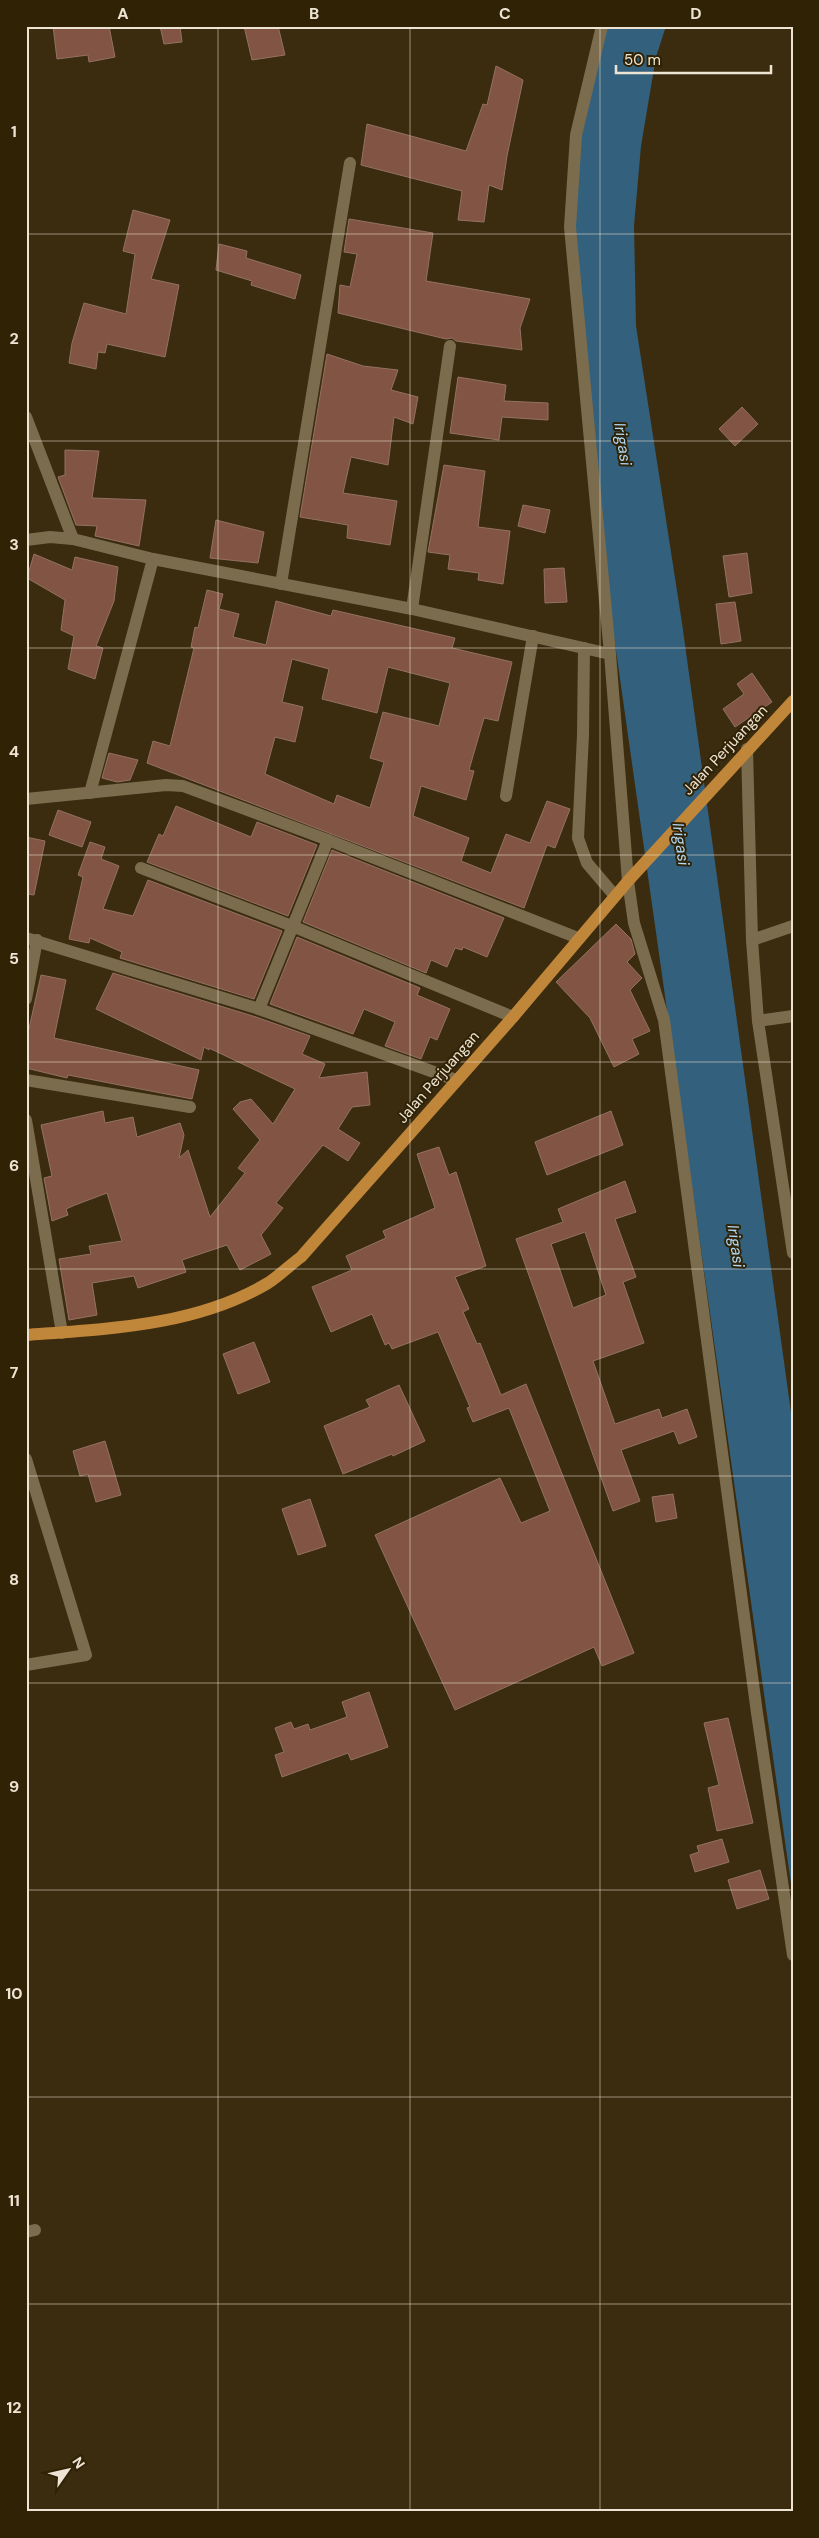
<svg xmlns="http://www.w3.org/2000/svg" width="819" height="2538" viewBox="0 0 819 2538" font-family="'DM Sans',sans-serif">
<style>
.water{fill:#33607c}
.building{fill:#825443;stroke:#937164;fill-rule:evenodd}
.lines{fill:none;stroke-linecap:round;stroke-linejoin:round}
.minor{stroke:#7c6c4e;stroke-width:12}
.major{stroke:#c0863a;stroke-width:12}
.grid{fill:none;stroke:#ede4d3;stroke-width:1;stroke-opacity:0.55}
.labels{text-anchor:middle;dominant-baseline:central;stroke-width:4;stroke-linejoin:round;paint-order:stroke}
.street-label{font-size:15px;fill:#ede4d3;stroke:#302205}
.water-label{font-size:16px;font-style:italic;fill:#b0d9f5;stroke:#302205}
.neatline{fill:none;stroke:#ede4d3;stroke-width:2}
.grid-label{font-size:16px;text-anchor:middle;font-weight:bold;fill:#ede4d3}
</style>
<rect width="100%" height="100%" fill="#3b2c0f"/>
<polygon class="water" points="601,26 666,26 656,57 641,146 634,226 636,326 682,623 793,1427 793,1898 581,404 573,227 576,166"/>
<g class="building">
<polygon points="53,26 109,26 115,57 89,62 88,55 57,59"/>
<polygon points="160,26 180,26 182,42 164,44"/>
<polygon points="244,26 278,26 285,55 252,60"/>
<polygon points="496,66 523,80 507,156 502,190 489,185 484,222 458,220 462,191 361,165 367,124 466,151 483,104 487,105"/>
<polygon points="133,210 170,220 151,279 179,285 165,357 107,344 105,353 98,352 96,369 69,363 72,343 84,303 126,314 135,254 123,251"/>
<polygon points="349,219 433,233 426,281 530,299 520,328 522,350 456,341 452,338 446,339 338,313 340,285 350,287 357,254 344,252"/>
<polygon points="219,244 247,251 246,258 301,275 295,299 251,285 252,281 216,270"/>
<polygon points="327,354 363,366 398,370 391,390 418,397 413,424 394,417 388,465 351,457 343,493 397,501 390,545 347,538 348,525 300,517"/>
<polygon points="458,377 506,385 504,401 548,403 548,420 502,417 499,440 450,433"/>
<polygon points="742,407 758,424 735,446 719,429"/>
<polygon points="65,450 99,451 92,498 146,500 139,546 95,536 97,526 76,525 58,477 65,475"/>
<polygon points="444,465 485,471 478,527 510,531 503,584 478,580 479,573 448,569 450,555 428,552"/>
<polygon points="523,505 550,510 545,533 518,526"/>
<polygon points="216,520 264,532 258,563 210,558"/>
<polygon points="747,553 752,593 729,597 723,556"/>
<polygon points="34,554 72,570 75,557 118,567 114,601 96,646 103,648 95,679 68,669 74,636 61,630 65,600 27,578"/>
<polygon points="564,568 567,602 545,603 544,569"/>
<path d="M207 590 223 594 219 609 239 614 233 637 266 645 276 601 331 616 333 610 455 638 452 648 512 662 498 721 484 718 469 770 474 771 466 800 421 786 413 816 469 838 461 861 491 873 506 834 530 843 547 801 570 809 555 848 547 845 524 908 147 763 153 741 170 746 194 648 191 647 195 627 198 628ZM292 659 329 669 322 699 377 713 388 667 450 683 439 726 383 712 370 758 384 762 370 808 337 795 334 804 265 774 275 737 295 742 303 707 282 702Z"/>
<polygon points="735,602 741,641 721,644 716,604"/>
<polygon points="752,673 772,702 735,727 723,709 744,694 737,684"/>
<polygon points="109,753 138,760 130,780 117,782 102,778"/>
<polygon points="176,806 251,837 257,822 317,845 288,916 147,862 159,834 163,836"/>
<polygon points="58,810 91,822 82,847 49,835"/>
<polygon points="26,837 45,841 34,895 26,894"/>
<polygon points="90,842 105,847 101,859 119,866 103,909 133,916 148,880 282,931 254,999 120,958 122,952 90,938 89,943 69,939 83,877 78,875"/>
<polygon points="332,850 504,918 487,957 463,947 462,950 455,948 447,967 431,960 426,973 303,922"/>
<polygon points="616,924 631,939 635,954 627,962 642,978 630,990 650,1031 632,1039 639,1054 614,1067 590,1018 556,982"/>
<polygon points="297,937 420,988 417,995 450,1009 437,1040 430,1037 421,1059 385,1046 395,1022 364,1009 353,1034 270,1004"/>
<polygon points="113,973 256,1017 310,1036 302,1054 325,1064 319,1078 367,1072 370,1105 352,1107 338,1129 360,1143 348,1161 323,1145 276,1203 283,1208 261,1235 271,1254 240,1270 227,1245 182,1260 186,1272 138,1288 134,1276 92,1283 97,1315 69,1320 59,1259 91,1254 89,1246 122,1241 107,1193 75,1205 66,1209 68,1215 52,1221 44,1178 52,1176 41,1125 103,1111 105,1123 133,1117 137,1137 180,1123 184,1135 179,1158 188,1150 210,1217 245,1173 238,1168 260,1140 233,1109 240,1102 251,1099 273,1124 295,1089 209,1048 209,1050 204,1047 201,1060 96,1009"/>
<polygon points="41,975 66,980 54,1038 199,1070 192,1099 68,1075 67,1078 26,1068 26,1042"/>
<polygon points="611,1111 623,1145 547,1175 535,1142"/>
<polygon points="439,1147 449,1175 456,1172 486,1266 455,1277 469,1309 463,1312 477,1344 480,1343 501,1395 526,1384 634,1653 602,1666 594,1647 455,1710 375,1535 500,1478 521,1523 550,1511 509,1408 473,1422 467,1408 470,1407 438,1332 392,1349 389,1343 385,1345 372,1314 331,1332 312,1287 352,1270 346,1256 386,1238 383,1231 435,1208 417,1154"/>
<path d="M625 1181 636 1212 615 1219 636 1277 623 1282 644 1343 593 1361 615 1424 659 1409 662 1418 687 1409 697 1437 679 1444 674 1431 621 1450 640 1501 613 1511 516 1239 563 1222 558 1209ZM585 1232 606 1295 573 1308 551 1244Z"/>
<polygon points="254,1342 270,1382 238,1394 223,1354"/>
<polygon points="399,1385 425,1441 393,1456 392,1454 343,1474 324,1426 370,1407 366,1400"/>
<polygon points="105,1441 121,1495 96,1502 88,1474 80,1476 73,1451"/>
<polygon points="673,1494 677,1518 656,1522 652,1497"/>
<polygon points="310,1499 326,1546 298,1555 282,1509"/>
<polygon points="369,1692 388,1747 351,1760 348,1753 282,1777 275,1755 284,1752 275,1728 291,1722 294,1729 308,1724 310,1730 347,1717 342,1702"/>
<polygon points="728,1718 753,1823 717,1831 708,1788 719,1785 704,1723"/>
<polygon points="722,1839 729,1862 695,1872 690,1855 699,1852 697,1846"/>
<polygon points="760,1870 769,1899 737,1909 728,1880"/>
</g>
<g class="lines">
<g class="minor">
<polyline points="602,26 576,135 570,227 610,654 628,881 634,923 664,1020 757,1713 793,1955"/>
<polyline points="26,417 73,539"/>
<polyline points="26,540 50,537 73,539 153,559 412,609 610,654"/>
<polyline points="281,584 350,163"/>
<polyline points="412,609 450,346"/>
<polyline points="584,648 583,735 578,838 587,863 615,896"/>
<polyline points="747,749 752,940 758,1021 793,1253"/>
<polyline points="90,793 153,559"/>
<polyline points="506,796 533,636"/>
<polyline points="26,799 166,785 183,786 328,840 578,938"/>
<polyline points="141,868 292,926 513,1017"/>
<polyline points="26,938 259,1009 456,1080"/>
<polyline points="752,940 793,926"/>
<polyline points="26,999 37,940"/>
<polyline points="259,1009 328,840"/>
<polyline points="758,1021 793,1016"/>
<polyline points="26,1080 190,1107"/>
<polyline points="26,1120 62,1333"/>
<polyline points="26,1459 86,1655 26,1665"/>
<polyline points="26,2232 35,2230"/>
</g>
<path class="major" d="M26 1335C107 1329 196 1326 268 1283 279 1276 290 1265 301 1257L513 1017 628 881 793 701"/>
</g>
<path class="grid" d="M218 26V2512M410 26V2512M600 26V2512M26 234H793M26 441H793M26 648H793M26 855H793M26 1062H793M26 1269H793M26 1476H793M26 1683H793M26 1890H793M26 2097H793M26 2304H793"/>
<g class="labels">
<g class="street-label">
<text transform="translate(725 750) rotate(-47)">Jalan Perjuangan</text>
<text transform="translate(438 1077) rotate(-49)">Jalan Perjuangan</text>
</g>
<g class="water-label">
<text transform="translate(623 444) rotate(81)">Irigasi</text>
<text transform="translate(681 844) rotate(82)">Irigasi</text>
<text transform="translate(736 1246) rotate(82)">Irigasi</text>
</g>
</g>
<rect width="819" height="2538" fill="none" stroke="#302205" stroke-width="55"/>
<g transform="translate(68 2470) rotate(56)" stroke="#302205" stroke-width="4" paint-order="stroke">
<path d="M0-4L9 19L0 12L-9 19Z" fill="#ede4d3"/>
<text y="-8" font-size="14" font-weight="bold" text-anchor="middle" fill="#ede4d3">N</text>
</g>
<path d="M616 65v8h155v-8" fill="none" stroke="#ede4d3" stroke-width="2.5"/>
<text x="624" y="65" font-size="15" fill="#ede4d3" stroke="#302205" stroke-width="4" paint-order="stroke">50 m</text>
<rect x="28" y="28" width="764" height="2482" class="neatline"/>
<g class="grid-label">
<text x="123" y="19">A</text>
<text x="314" y="19">B</text>
<text x="505" y="19">C</text>
<text x="696" y="19">D</text>
<text x="14" y="137">1</text>
<text x="14" y="344">2</text>
<text x="14" y="550">3</text>
<text x="14" y="757">4</text>
<text x="14" y="964">5</text>
<text x="14" y="1171">6</text>
<text x="14" y="1378">7</text>
<text x="14" y="1585">8</text>
<text x="14" y="1792">9</text>
<text x="14" y="1999">10</text>
<text x="14" y="2206">11</text>
<text x="14" y="2413">12</text>
</g>
</svg>
